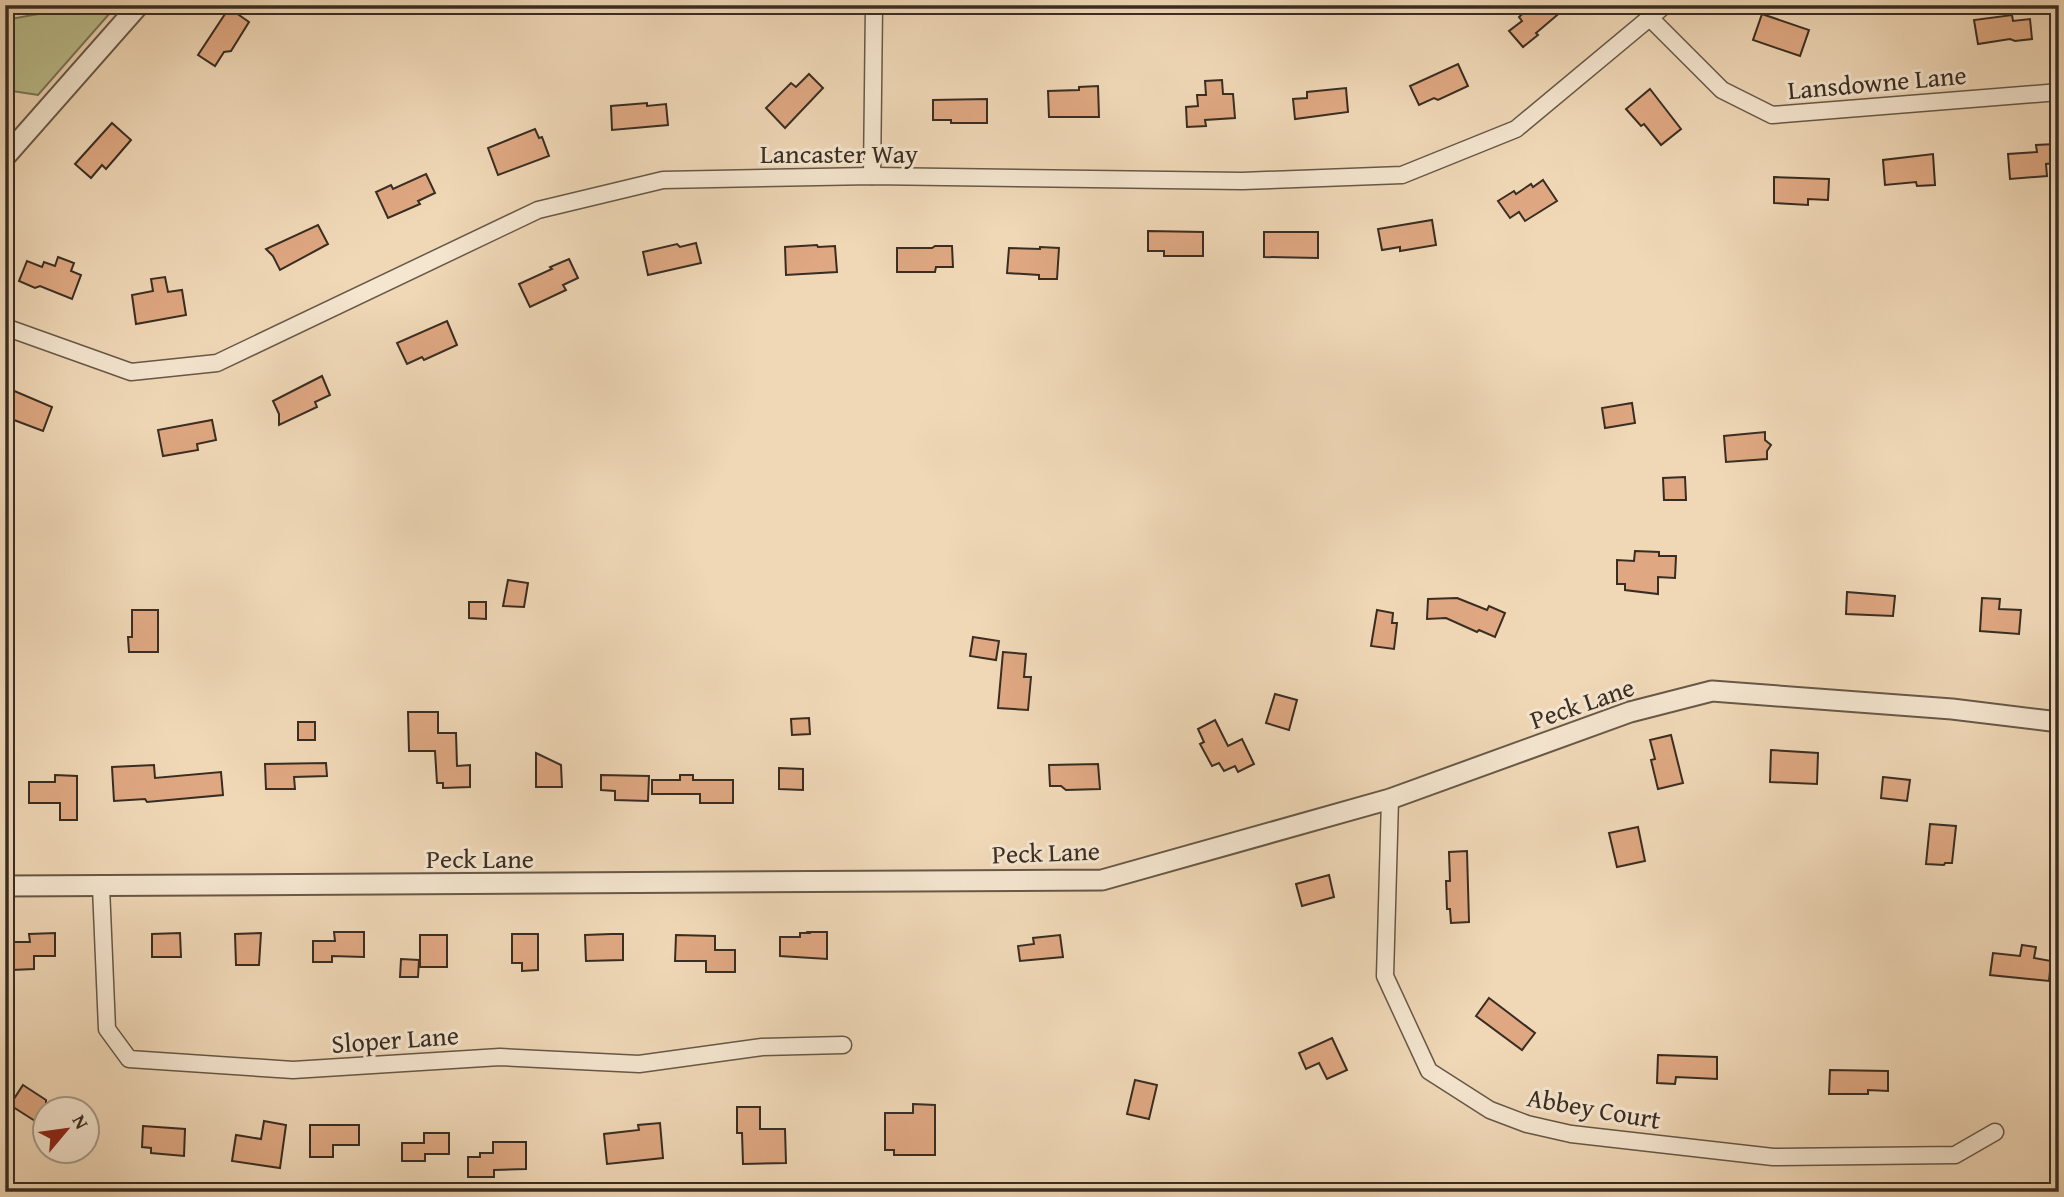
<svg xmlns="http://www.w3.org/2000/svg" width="2064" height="1197" viewBox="0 0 2064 1197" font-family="'Gentium Book Plus',serif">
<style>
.green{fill:#bbbe8d;stroke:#7a7658;stroke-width:2}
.building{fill:#dfa882;stroke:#392d22;stroke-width:2}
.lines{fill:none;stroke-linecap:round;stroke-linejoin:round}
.minor-casing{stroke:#675847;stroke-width:19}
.tertiary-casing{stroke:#675847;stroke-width:23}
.minor{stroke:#f5e6d0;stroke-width:16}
.tertiary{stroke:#f5e6d0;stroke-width:19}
.labels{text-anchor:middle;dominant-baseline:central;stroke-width:6;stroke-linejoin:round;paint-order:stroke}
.street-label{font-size:26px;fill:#392d22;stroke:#f5e6d0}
</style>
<rect width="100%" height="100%" fill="#f0d8b7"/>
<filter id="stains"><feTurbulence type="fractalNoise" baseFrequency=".00286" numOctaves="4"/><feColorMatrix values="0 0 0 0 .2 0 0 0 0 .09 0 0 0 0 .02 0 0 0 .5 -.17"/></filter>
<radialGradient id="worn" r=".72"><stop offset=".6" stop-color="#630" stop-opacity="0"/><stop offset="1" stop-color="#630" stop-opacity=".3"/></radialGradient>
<polygon class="green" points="61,5 117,5 38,95 5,90 5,20 49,12"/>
<g class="building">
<polygon points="1532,5 1569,5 1536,33 1538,35 1523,47 1509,31 1522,21 1519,17"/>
<polygon points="229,8 249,22 231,51 224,52 215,66 198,55"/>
<polygon points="1762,14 1809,30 1800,56 1753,40"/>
<polygon points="2012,15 2013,21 2030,19 2032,39 2015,41 2010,39 1978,44 1974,20"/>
<polygon points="1458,64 1468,86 1438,100 1434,98 1419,105 1410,86"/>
<polygon points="809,74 823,88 785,128 766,108 791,83 796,87"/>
<polygon points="1222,80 1223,94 1233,94 1235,118 1205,120 1206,126 1187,127 1186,107 1198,106 1197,95 1206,95 1205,81"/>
<polygon points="1098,86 1099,117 1049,117 1048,91 1079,90 1079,87"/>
<polygon points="1346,88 1348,112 1295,119 1293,99 1307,98 1307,92"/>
<polygon points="1650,89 1681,129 1661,145 1644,124 1641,126 1626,109"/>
<polygon points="987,99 987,123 951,123 951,120 933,120 933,100"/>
<polygon points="647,103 647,106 666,104 668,125 612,130 611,106"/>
<polygon points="112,123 131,140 106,169 102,165 91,178 75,164"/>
<polygon points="535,129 539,138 542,137 549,156 498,175 488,148"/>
<polygon points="2055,144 2057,163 2046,164 2047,176 2010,179 2008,154 2037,152 2036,145"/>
<polygon points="1933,154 1935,185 1917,186 1916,182 1885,185 1883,160"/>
<polygon points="426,174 435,193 418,201 420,204 388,218 376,192 391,185 393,189"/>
<polygon points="1774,177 1829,179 1828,200 1808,199 1808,205 1774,203"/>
<polygon points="1543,180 1557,201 1525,221 1519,212 1510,218 1498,201 1514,191 1516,194 1531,184 1533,187"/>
<polygon points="1432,220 1436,245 1400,251 1400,247 1382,250 1378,229"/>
<polygon points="318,225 328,244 280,270 273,256 266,249"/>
<polygon points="1148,231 1203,232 1203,256 1164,256 1164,251 1148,251"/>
<polygon points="1264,232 1318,232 1318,258 1264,257"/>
<polygon points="696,243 701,263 648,275 643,252 677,244 680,247"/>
<polygon points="817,245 818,247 835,246 837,272 786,275 785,247"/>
<polygon points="935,246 952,246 953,267 936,267 935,272 897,272 897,248 932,248"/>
<polygon points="1040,247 1059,248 1057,279 1039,279 1039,275 1007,273 1009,248 1040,249"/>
<polygon points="58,257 74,263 71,271 81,275 72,299 40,286 35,288 19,281 27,261 42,267 44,262 55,266"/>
<polygon points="569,259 578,278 563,285 566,290 530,307 519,284 552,269 550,267"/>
<polygon points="165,277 168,292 182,290 186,315 136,324 132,295 153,291 151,279"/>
<polygon points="447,321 457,345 424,360 422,357 407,364 397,343"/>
<polygon points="322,376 330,395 315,402 317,407 279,425 279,414 273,401"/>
<polygon points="5,387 52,407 43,431 14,420 5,415"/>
<polygon points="1632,403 1635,423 1605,428 1602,408"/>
<polygon points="212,420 216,440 197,444 198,450 163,456 158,430"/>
<polygon points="1765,432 1765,440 1771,445 1767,451 1767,459 1726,462 1724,436"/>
<polygon points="1685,477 1686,500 1664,500 1663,478"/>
<polygon points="1635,551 1659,552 1659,556 1676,556 1675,578 1658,577 1658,594 1625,590 1625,584 1617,584 1617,560 1634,561"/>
<polygon points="508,580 528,583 524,607 503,606"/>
<polygon points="1847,592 1895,596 1893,616 1846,614"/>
<polygon points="1457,598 1487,610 1489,606 1505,613 1495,637 1479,630 1477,632 1446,618 1427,619 1428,599"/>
<polygon points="1982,598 2000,599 1999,609 2021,610 2019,634 1980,631"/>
<polygon points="469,602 486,602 486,619 469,618"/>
<polygon points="132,610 158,610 158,652 129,652 128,637 132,637"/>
<polygon points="1377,610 1393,613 1392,623 1397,623 1394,649 1371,646"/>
<polygon points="973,637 999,641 996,660 970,656"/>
<polygon points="1003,652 1026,654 1024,677 1031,677 1028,710 998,708"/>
<polygon points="1275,694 1297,700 1289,730 1266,723"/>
<polygon points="408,712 438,712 438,733 456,733 457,766 470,765 470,787 443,788 443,783 437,783 435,751 409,751"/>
<polygon points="809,718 810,734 792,735 791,719"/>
<polygon points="1215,720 1228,746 1242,739 1254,764 1238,772 1235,766 1224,771 1219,763 1212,766 1200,744 1204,742 1198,729"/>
<rect x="298" y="722" width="17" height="18"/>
<polygon points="1671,735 1683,783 1658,789 1651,760 1655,759 1650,740"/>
<polygon points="1771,750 1818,753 1817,784 1770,782"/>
<polygon points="536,753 561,765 562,787 536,787"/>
<polygon points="326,763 327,776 294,777 295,789 266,789 265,764"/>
<polygon points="1098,764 1100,789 1066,790 1061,786 1050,786 1049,765"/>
<polygon points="154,765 155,778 221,772 223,795 147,802 145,799 114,801 112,767"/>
<polygon points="779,768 803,769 803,790 779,789"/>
<polygon points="55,775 77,776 77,820 60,820 60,803 29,803 29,782 55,782"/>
<polygon points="601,775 649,776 648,801 615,800 615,791 601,790"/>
<polygon points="680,775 693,775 693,780 733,780 733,803 700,803 700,794 652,794 652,780 680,780"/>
<polygon points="1883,777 1910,780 1907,801 1881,798"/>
<polygon points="1930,824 1956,826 1952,863 1945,863 1944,865 1926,864"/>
<polygon points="1638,827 1645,861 1617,867 1609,833"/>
<polygon points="1467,851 1469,922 1451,923 1450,909 1447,909 1446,881 1450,881 1449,852"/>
<polygon points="1329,875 1334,897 1302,906 1296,884"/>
<polygon points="334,932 364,932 364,957 332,956 332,962 313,962 313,941 335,941"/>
<polygon points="808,932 827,932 827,959 780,956 780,937 800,937 800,933 809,933"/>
<polygon points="55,933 55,956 34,956 34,969 12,970 11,942 30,942 29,934"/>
<polygon points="180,933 181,957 152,957 152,934"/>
<polygon points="261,933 259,965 236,965 235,934"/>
<polygon points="512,934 538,934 538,970 522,971 522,963 512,963"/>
<polygon points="611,934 623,934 623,960 586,961 585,935"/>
<rect x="420" y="935" width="27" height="32"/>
<polygon points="676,935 715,936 715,950 735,950 735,972 706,972 706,961 675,961"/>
<polygon points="1060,935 1063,957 1020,961 1018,946 1034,944 1033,938"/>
<polygon points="2022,945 2036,947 2034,958 2051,961 2049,981 1990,975 1993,953 2020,956"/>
<polygon points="401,959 419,960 418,977 400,977"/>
<polygon points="1489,998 1535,1033 1522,1050 1476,1016"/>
<polygon points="1332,1038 1347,1070 1327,1079 1319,1063 1306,1069 1299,1053"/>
<polygon points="1658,1055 1717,1057 1717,1079 1676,1077 1675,1084 1657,1083"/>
<polygon points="1830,1070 1888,1071 1888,1091 1868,1090 1868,1094 1829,1094"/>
<polygon points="1135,1080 1157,1085 1149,1119 1127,1114"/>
<polygon points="23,1085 46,1100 46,1128 10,1105"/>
<polygon points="913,1104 935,1105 935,1155 894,1155 894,1150 885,1150 885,1113 913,1113"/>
<polygon points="737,1107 760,1107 760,1129 785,1129 786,1163 743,1164 742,1133 737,1133"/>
<polygon points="264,1121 286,1125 280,1168 232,1161 236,1135 261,1139"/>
<polygon points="660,1123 663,1158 607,1164 604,1134 639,1130 638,1125"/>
<polygon points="310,1125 359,1125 359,1145 333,1145 333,1157 310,1157"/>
<polygon points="143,1126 185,1129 184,1156 151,1153 151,1148 142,1147"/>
<polygon points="424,1133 449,1133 449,1154 425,1154 425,1161 402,1161 402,1143 424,1143"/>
<polygon points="493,1142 526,1142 526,1169 494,1170 494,1177 468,1177 468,1157 480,1157 480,1153 493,1153"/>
</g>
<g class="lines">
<g class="minor-casing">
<g id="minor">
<polyline points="1650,18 1722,90 1772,115 2059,92"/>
<polyline points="872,176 874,5"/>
<polyline points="5,327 131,372 217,363 538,210 663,180 872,176 1242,181 1402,175 1516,129 1665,5"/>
<polyline points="1390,799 1385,976 1429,1071 1490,1110 1527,1124 1571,1134 1773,1157 1955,1155 1995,1132"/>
<polyline points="101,887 107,1029 129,1059 293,1070 500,1057 639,1064 762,1047 843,1045"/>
</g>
</g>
<g class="tertiary-casing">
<g id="tertiary">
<polyline points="5,157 139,5"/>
<polyline points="5,886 1102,880 1390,799 1630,712 1712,691 1952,709 2059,722"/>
</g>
</g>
<use href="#minor" class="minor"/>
<use href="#tertiary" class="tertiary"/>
</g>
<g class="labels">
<g class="street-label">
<text transform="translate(1877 82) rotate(-5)">Lansdowne Lane</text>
<text x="839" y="153">Lancaster Way</text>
<text transform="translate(1582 703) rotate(-19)">Peck Lane</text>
<text transform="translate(1046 852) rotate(-2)">Peck Lane</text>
<text x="480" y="858">Peck Lane</text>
<text transform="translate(395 1039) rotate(-4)">Sloper Lane</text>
<text transform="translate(1594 1108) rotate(10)">Abbey Court</text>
</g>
</g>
<rect width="2064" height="1197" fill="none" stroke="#f0d8b7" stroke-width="28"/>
<rect x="7" y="7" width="2050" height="1183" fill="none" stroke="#392d22" stroke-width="3.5"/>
<rect x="14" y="14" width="2036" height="1169" fill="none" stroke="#392d22" stroke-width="2"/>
<g transform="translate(66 1130) rotate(61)"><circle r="33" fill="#f5e6d0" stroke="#aa9c8a" stroke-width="2"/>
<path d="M0-5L12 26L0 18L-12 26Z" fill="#8f2418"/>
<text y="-10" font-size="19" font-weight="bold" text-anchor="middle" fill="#392d22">N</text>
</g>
<rect width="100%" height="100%" filter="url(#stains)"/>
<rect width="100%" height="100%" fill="url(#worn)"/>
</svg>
